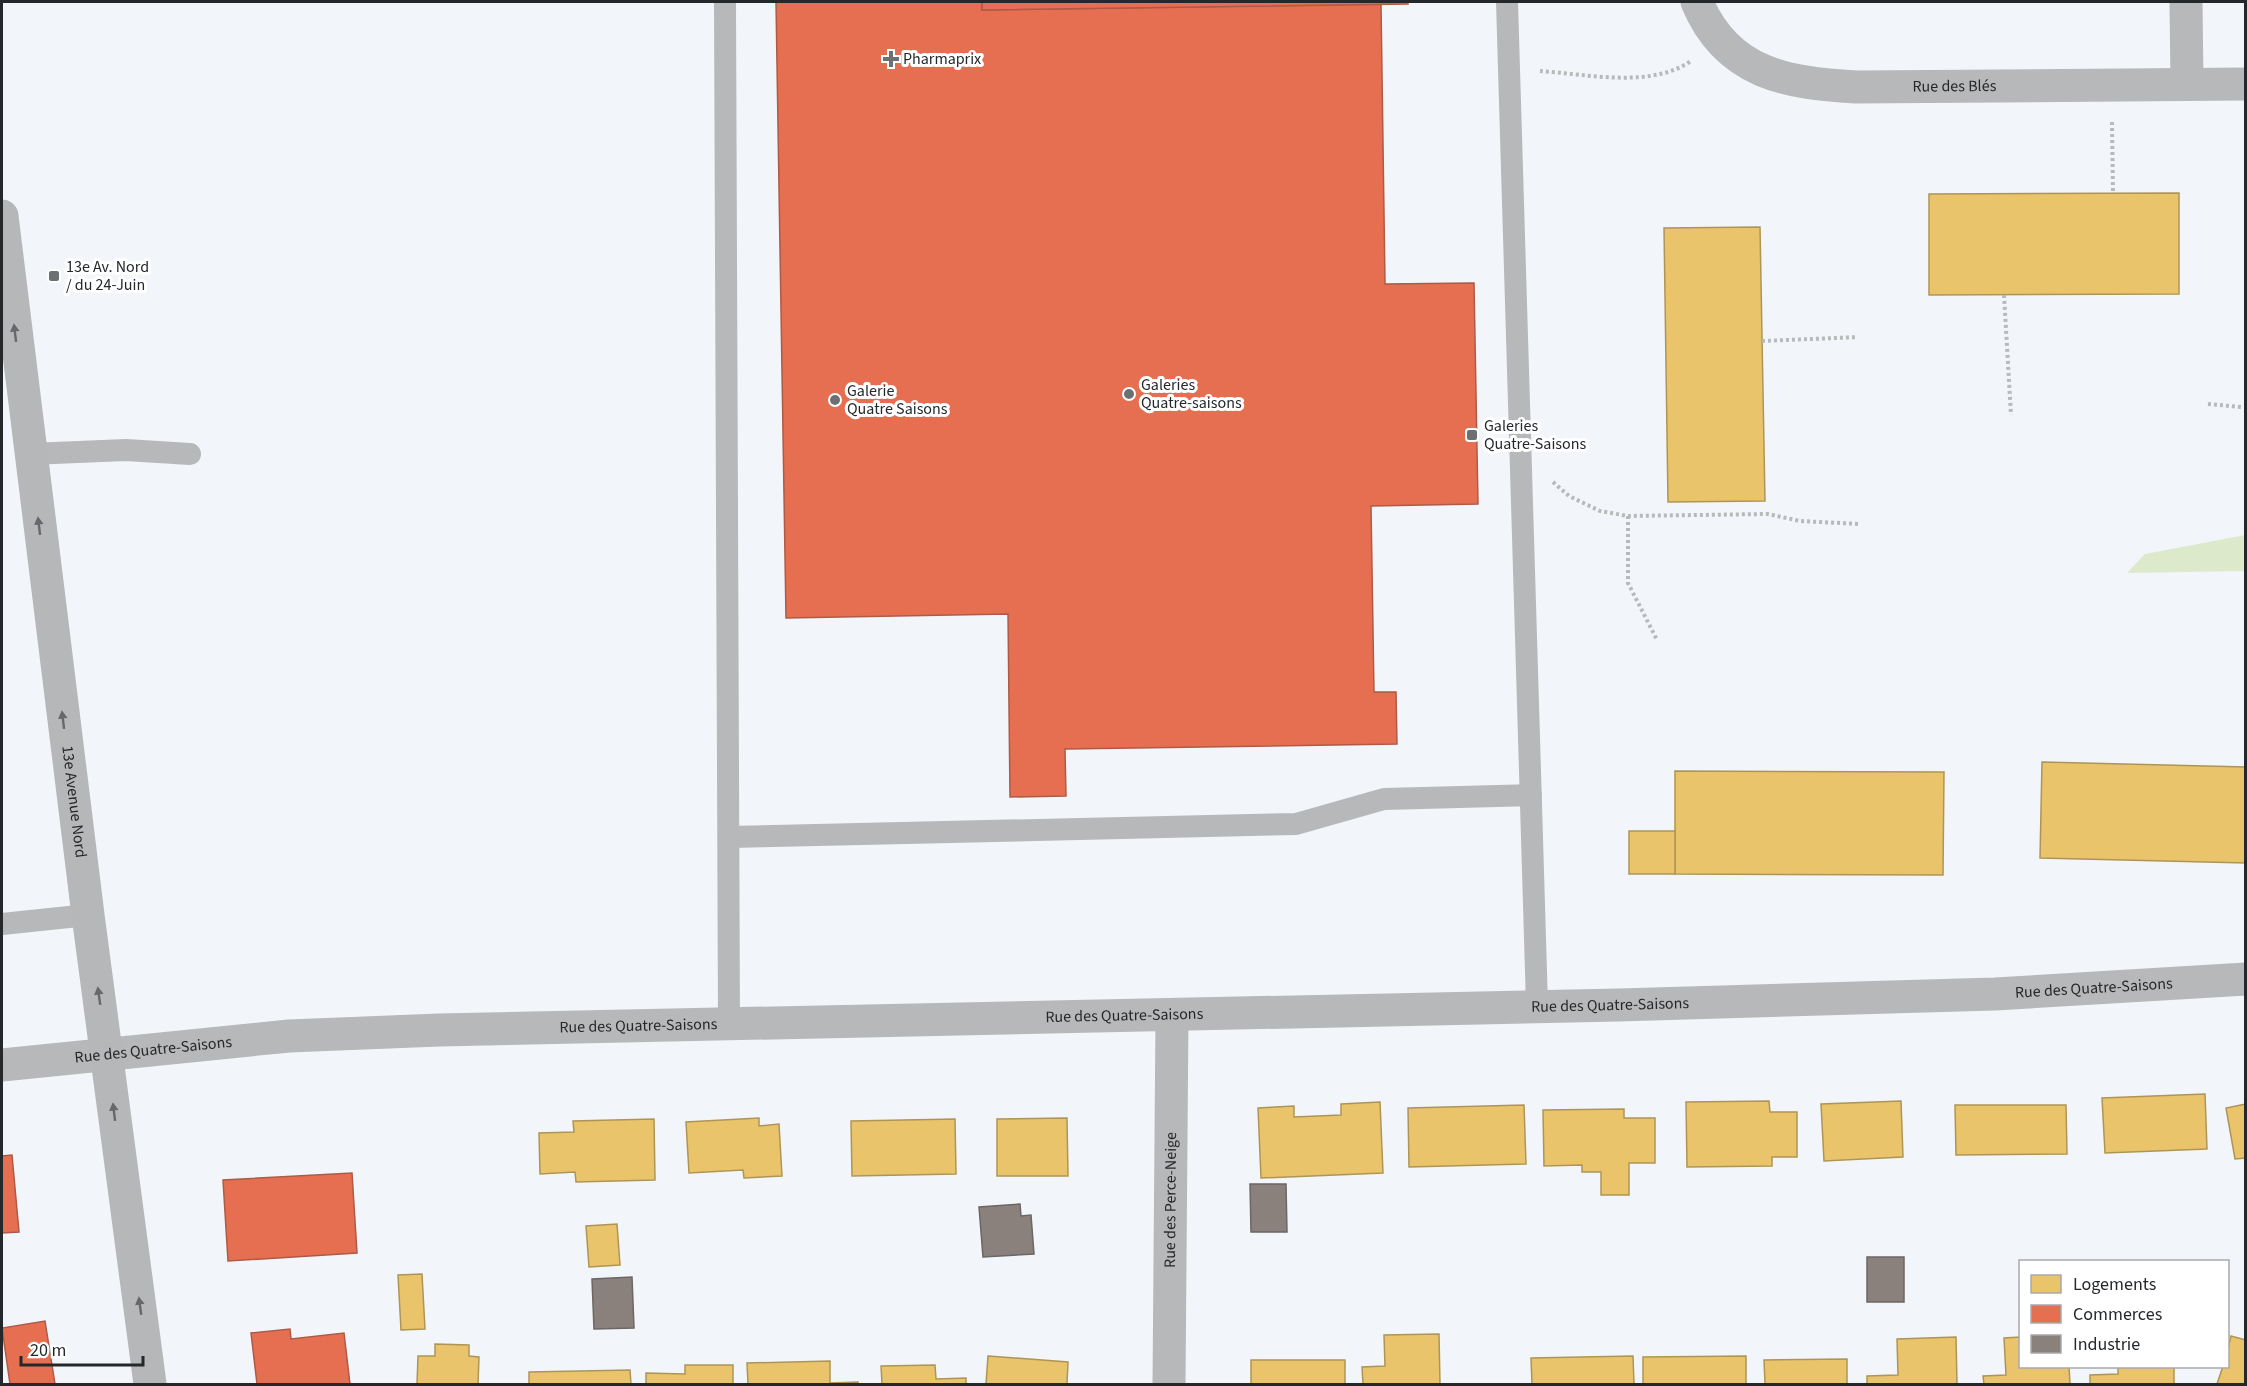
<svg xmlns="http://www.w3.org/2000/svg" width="2247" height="1386" viewBox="0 0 2247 1386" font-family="'Source Sans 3',sans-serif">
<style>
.green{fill:#dde9cb}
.homes{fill:#e9c46a;stroke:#ae9557;stroke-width:1.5}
.shops{fill:#e76f51;stroke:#ad5a46;stroke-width:1.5}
.industry{fill:#8a817c;stroke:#6c6664;stroke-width:1.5}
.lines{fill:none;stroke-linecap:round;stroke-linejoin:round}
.path{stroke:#b7b9ba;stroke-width:4;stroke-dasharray:3 3;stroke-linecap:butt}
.service{stroke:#b7b8b9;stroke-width:22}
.minor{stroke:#b7b8b9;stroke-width:33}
.tertiary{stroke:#b7b8b9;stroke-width:33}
.secondary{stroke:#b6b7b9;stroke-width:33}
.oneway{fill:#66686b}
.poi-dot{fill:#6d7073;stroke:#fff;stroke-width:2}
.labels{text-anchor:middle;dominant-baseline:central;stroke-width:6;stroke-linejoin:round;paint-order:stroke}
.poi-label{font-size:16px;fill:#25282b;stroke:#fff;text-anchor:start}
.street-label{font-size:16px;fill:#25282b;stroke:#fff}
</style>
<rect width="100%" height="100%" fill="#f2f6fa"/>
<polygon class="green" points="2245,535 2245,571 2127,573 2145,554"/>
<g class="homes">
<polygon points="2179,193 2179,294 1929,295 1929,194"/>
<polygon points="1760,227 1765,501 1668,502 1664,228"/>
<polygon points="2042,762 2246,767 2246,863 2040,858"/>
<polygon points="1675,771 1944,772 1943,875 1675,874"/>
<rect x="1629" y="831" width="46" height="43"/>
<polygon points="2205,1094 2207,1149 2105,1153 2102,1098"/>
<polygon points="1769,1101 1770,1112 1797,1112 1797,1157 1772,1157 1772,1166 1687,1167 1686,1102"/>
<polygon points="1901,1101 1903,1157 1824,1161 1821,1104"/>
<polygon points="1380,1102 1383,1173 1261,1178 1258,1108 1294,1106 1294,1117 1341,1115 1341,1104"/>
<polygon points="2246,1104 2246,1158 2235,1159 2226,1108"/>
<polygon points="1524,1105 1526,1164 1409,1167 1408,1108"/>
<polygon points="1955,1105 2066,1105 2067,1154 1956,1155"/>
<polygon points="1624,1109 1624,1118 1655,1118 1655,1163 1629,1163 1629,1195 1601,1195 1601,1172 1582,1172 1582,1165 1544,1166 1543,1110"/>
<polygon points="759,1118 759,1126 779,1124 782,1176 744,1178 743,1170 689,1173 686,1122"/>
<polygon points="1067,1118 1068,1176 997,1176 997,1119"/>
<polygon points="654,1119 655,1180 576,1182 575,1172 540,1174 539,1133 574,1132 573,1121"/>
<polygon points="955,1119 956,1174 852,1176 851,1121"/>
<polygon points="617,1224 620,1265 589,1267 586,1226"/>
<polygon points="422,1274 425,1329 401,1330 398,1275"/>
<polygon points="1439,1334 1440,1384 1363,1384 1362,1367 1385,1366 1384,1335"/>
<polygon points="2231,1336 2246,1340 2246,1384 2217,1384 2223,1366 2228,1366 2228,1349"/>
<polygon points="1956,1337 1957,1384 1867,1384 1867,1376 1898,1375 1897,1339"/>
<polygon points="2020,1337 2020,1366 2069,1366 2070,1384 1984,1384 1983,1376 2006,1375 2004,1338"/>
<polygon points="435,1344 469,1345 469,1356 479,1357 478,1384 417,1384 418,1356 435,1356"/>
<polygon points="988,1356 1068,1362 1067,1384 986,1384"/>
<polygon points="1633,1356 1634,1384 1532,1384 1531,1358"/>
<polygon points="1746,1356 1746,1384 1643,1384 1643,1357"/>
<polygon points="1847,1359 1847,1384 1765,1384 1764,1360"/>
<rect x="1251" y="1360" width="94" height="24"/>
<polygon points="830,1361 830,1383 858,1382 858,1384 748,1384 747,1363"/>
<polygon points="685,1365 733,1365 733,1384 646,1384 646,1373 685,1374"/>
<polygon points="935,1365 936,1379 966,1378 966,1384 882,1384 881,1366"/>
<polygon points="2118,1366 2174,1366 2174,1384 2090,1384 2090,1375 2118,1374"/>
<polygon points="630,1370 631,1384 529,1384 529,1372"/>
</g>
<g class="shops">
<polygon points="776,2 982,2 982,10 1381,4 1385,284 1474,283 1478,504 1371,506 1374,692 1396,692 1397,744 1065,749 1066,796 1010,797 1008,614 786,618"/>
<polygon points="982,2 1408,2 1408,4 982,10"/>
<polygon points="12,1155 19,1232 2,1233 2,1156"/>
<polygon points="352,1173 357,1253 228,1261 223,1180"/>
<polygon points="45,1321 55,1384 10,1384 2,1328"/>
<polygon points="290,1329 291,1339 344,1333 350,1384 257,1384 251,1333"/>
</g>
<g class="industry">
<polygon points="1250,1184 1286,1184 1287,1232 1251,1232"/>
<polygon points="1020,1204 1021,1216 1031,1215 1034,1254 983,1257 979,1207"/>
<rect x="1867" y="1257" width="37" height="45"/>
<polygon points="632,1277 634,1328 594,1329 592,1279"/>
</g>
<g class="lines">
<g class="path">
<path d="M1540 71C1587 74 1650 89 1691 61"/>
<polyline points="2112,122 2113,194"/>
<polyline points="2004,295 2011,415"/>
<polyline points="1762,341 1858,337"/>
<polyline points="2208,404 2241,407"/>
<polyline points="1553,482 1569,496 1600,511 1628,516 1768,514 1800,521 1860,524"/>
<polyline points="1628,516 1628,583 1657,640"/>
</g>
<g class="service">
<polyline points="725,2 729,1025"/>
<polyline points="1507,2 1537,1005"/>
<polyline points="30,454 126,450 190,454"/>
<polyline points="729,837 1296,824 1384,799 1531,795"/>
<polyline points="2,924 88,915"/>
</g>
<g class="minor">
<path id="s1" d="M1697 2C1727 74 1787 83 1856 87L2246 84"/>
<polyline points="2186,2 2187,84"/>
<path id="s2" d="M1169 1384 1172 1015"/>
</g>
<path class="tertiary" id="s3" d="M2 1065 289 1036 439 1030 1619 1005 1995 994 2246 979"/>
<path class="secondary" id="s4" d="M2 216 88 915 150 1384"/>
</g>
<defs><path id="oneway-solid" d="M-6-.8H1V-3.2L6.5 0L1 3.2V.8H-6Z" transform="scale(1.5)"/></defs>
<g class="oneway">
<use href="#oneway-solid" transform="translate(15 333) rotate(-97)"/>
<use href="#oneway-solid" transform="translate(39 526) rotate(-97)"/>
<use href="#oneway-solid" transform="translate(63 720) rotate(-97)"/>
<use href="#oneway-solid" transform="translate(99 996) rotate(-98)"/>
<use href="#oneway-solid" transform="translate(114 1112) rotate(-97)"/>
<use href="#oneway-solid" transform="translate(140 1306) rotate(-98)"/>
</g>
<g class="poi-dot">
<path d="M888 50h6v6h6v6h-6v6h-6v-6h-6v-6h6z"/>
<rect x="48" y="270" width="12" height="12" rx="3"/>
<circle cx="1129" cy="394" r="6"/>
<circle cx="835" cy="400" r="6"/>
<rect x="1466" y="429" width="12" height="12" rx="3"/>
</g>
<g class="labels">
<g class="poi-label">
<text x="903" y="59">Pharmaprix</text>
<text x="66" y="267">13e Av. Nord<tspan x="66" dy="18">/ du 24-Juin</tspan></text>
<text x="1141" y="385">Galeries<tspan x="1141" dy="18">Quatre-saisons</tspan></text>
<text x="847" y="391">Galerie<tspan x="847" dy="18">Quatre Saisons</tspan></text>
<text x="1484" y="426">Galeries<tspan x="1484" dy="18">Quatre-Saisons</tspan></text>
</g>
<g class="street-label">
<text stroke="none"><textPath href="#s1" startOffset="291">Rue des Blés</textPath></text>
<text stroke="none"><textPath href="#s4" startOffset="590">13e Avenue Nord</textPath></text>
<text stroke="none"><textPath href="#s3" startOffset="2094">Rue des Quatre-Saisons</textPath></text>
<text stroke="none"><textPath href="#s3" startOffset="1610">Rue des Quatre-Saisons</textPath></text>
<text stroke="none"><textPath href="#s3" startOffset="1124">Rue des Quatre-Saisons</textPath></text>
<text stroke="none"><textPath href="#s3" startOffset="638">Rue des Quatre-Saisons</textPath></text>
<text stroke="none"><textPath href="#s3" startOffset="152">Rue des Quatre-Saisons</textPath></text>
<text stroke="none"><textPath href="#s2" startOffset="184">Rue des Perce-Neige</textPath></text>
</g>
</g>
<rect width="2247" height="1386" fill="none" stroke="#25282b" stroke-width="6"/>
<rect x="2019" y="1260" width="210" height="108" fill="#ffffff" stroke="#a8a9aa" stroke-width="1.5"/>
<rect x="2031" y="1275" width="30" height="18" fill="#e9c46a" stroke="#a8a9aa" stroke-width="1.5"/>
<text x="2073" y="1290" font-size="18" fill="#25282b">Logements</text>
<rect x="2031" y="1305" width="30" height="18" fill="#e76f51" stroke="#a8a9aa" stroke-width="1.5"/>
<text x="2073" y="1320" font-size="18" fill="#25282b">Commerces</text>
<rect x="2031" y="1335" width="30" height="18" fill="#8a817c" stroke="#a8a9aa" stroke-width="1.5"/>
<text x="2073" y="1350" font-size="18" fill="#25282b">Industrie</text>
<path d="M21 1356v9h122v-9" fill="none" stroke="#25282b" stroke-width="3"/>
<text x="30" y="1356" font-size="18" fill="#25282b" stroke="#ffffff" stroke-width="4.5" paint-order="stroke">20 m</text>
</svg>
